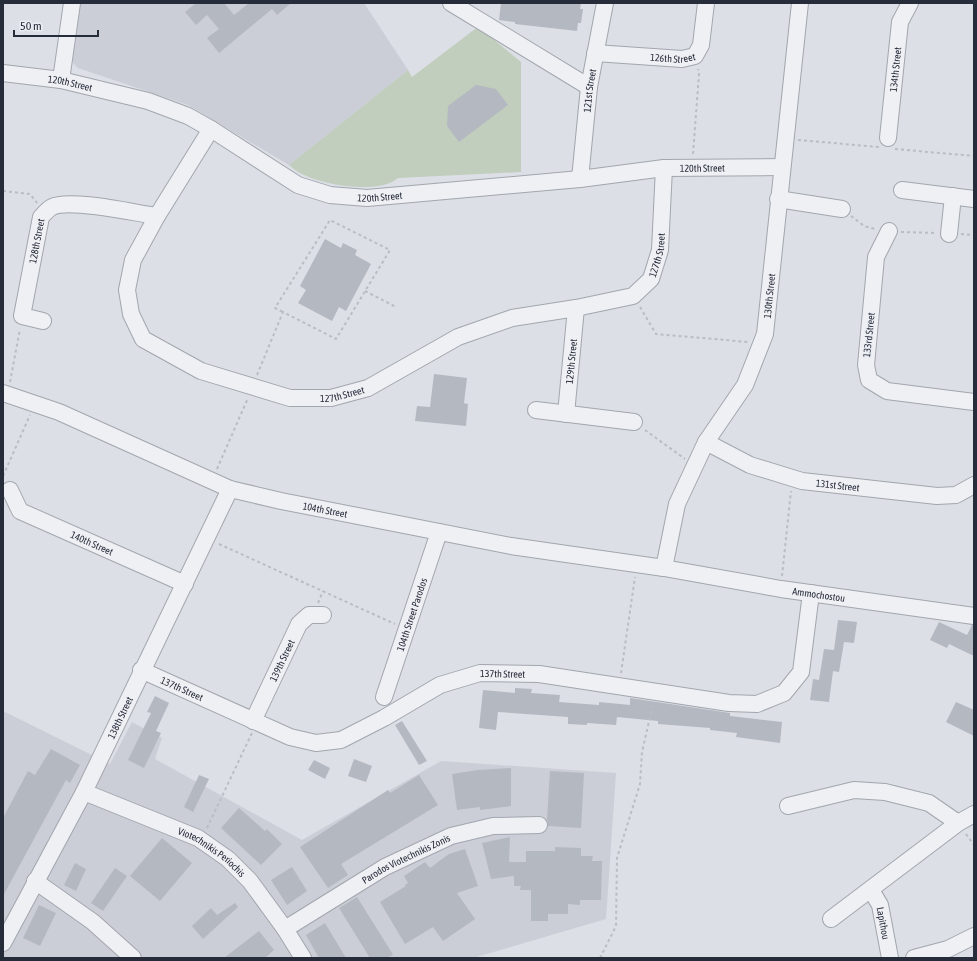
<svg xmlns="http://www.w3.org/2000/svg" width="977" height="961" viewBox="0 0 977 961" font-family="'Asap Condensed',sans-serif">
<style>
.built{fill:#cbced6}
.green{fill:#c1cebe}
.building{fill:#b4b8c1}
.lines{fill:none;stroke-linecap:round;stroke-linejoin:round}
.minor-casing{stroke:#a2a6ae;stroke-width:18}
.path{stroke:#babdc4;stroke-width:2;stroke-dasharray:3 3;stroke-linecap:butt}
.minor{stroke:#eef0f4;stroke-width:16}
.labels{text-anchor:middle;dominant-baseline:central;stroke-width:3.5;stroke-linejoin:round;paint-order:stroke}
.street-label{font-size:10px;fill:#272c3a;stroke:#ebeef3}
</style>
<rect width="100%" height="100%" fill="#dcdfe5"/>
<g class="built">
<polygon points="79,3 364,3 408,70 289,165 188,105 78,68 70,60"/>
<polygon points="3,711 110,764 132,722 162,738 155,759 302,840 441,761 616,773 606,919 473,958 3,958"/>
</g>
<path class="green" d="M475 29 482 30 521 62V172L398 178C379 195 323 185 302 174 297 172 293 168 289 165L408 70 412 77Z"/>
<g class="building">
<polygon points="196,3 224,3 234,15 249,3 291,3 277,15 272,9 219,53 207,38 219,29 207,15 196,25 185,12"/>
<polygon points="501,3 581,3 580,9 583,9 581,23 578,23 577,31 515,24 515,22 499,20"/>
<polygon points="476,85 496,89 508,105 459,142 447,126 448,106"/>
<polygon points="325,239 341,248 343,243 357,250 355,255 371,264 346,311 339,307 332,321 298,303 306,290 300,286"/>
<polygon points="434,374 467,378 464,403 468,404 466,426 415,421 417,406 430,407"/>
<polygon points="838,620 857,622 854,643 844,642 839,672 833,671 829,702 810,700 813,679 819,680 824,649 834,650"/>
<polygon points="939,622 967,635 972,625 974,625 974,656 949,644 947,648 930,640"/>
<polygon points="515,688 532,689 531,693 560,695 559,702 599,705 599,702 630,705 630,698 730,713 730,716 782,722 780,743 736,737 737,733 710,730 710,728 658,724 658,721 617,717 616,725 587,723 587,725 568,724 568,717 498,712 496,730 479,728 483,690 515,693"/>
<polygon points="155,696 169,703 156,731 161,733 144,768 128,760 151,713 147,712"/>
<polygon points="956,702 974,710 974,736 946,722"/>
<polygon points="402,721 427,761 419,765 395,725"/>
<polygon points="51,749 80,765 70,783 66,780 3,896 3,818 28,771 35,775"/>
<polygon points="354,759 372,766 366,782 348,776"/>
<polygon points="314,760 330,768 325,779 308,770"/>
<polygon points="511,768 511,806 480,810 480,807 457,810 452,774 478,770"/>
<polygon points="550,771 584,773 581,828 548,826 547,820"/>
<polygon points="199,775 209,779 193,812 184,807"/>
<polygon points="419,775 438,805 341,864 348,875 328,888 300,847 388,790 390,793"/>
<polygon points="239,808 265,831 267,829 282,844 261,865 221,828"/>
<polygon points="510,837 509,862 526,862 526,851 555,851 555,847 581,848 581,856 593,856 592,861 602,861 601,900 580,900 580,905 568,904 568,914 548,914 548,921 531,921 531,890 520,890 521,886 514,886 514,876 491,879 482,843"/>
<polygon points="162,838 192,863 160,901 130,876"/>
<polygon points="465,849 478,886 457,893 475,919 443,941 433,927 405,944 380,902 406,886 405,885 408,883 404,876 425,862 430,868 449,854"/>
<polygon points="75,863 86,869 76,891 64,885"/>
<polygon points="292,867 307,891 287,905 271,880"/>
<polygon points="115,868 127,876 103,911 91,903"/>
<polygon points="357,897 392,953 393,955 386,958 370,958 339,908"/>
<polygon points="235,903 238,907 203,939 192,926 211,908 217,915"/>
<polygon points="39,905 56,913 40,946 23,938"/>
<polygon points="325,923 346,958 319,958 306,935"/>
<polygon points="259,931 274,950 265,958 224,958"/>
</g>
<g class="lines">
<g class="minor-casing">
<g id="minor">
<polyline points="451,3 589,87"/>
<path id="s1" d="M595 53 682 59 695 56 701 45 706 3"/>
<path id="s2" d="M3 73 61 80 148 101 188 116 211 129 298 185 330 195 367 198 580 179 664 168 782 167"/>
<polyline points="61,80 72,3"/>
<path id="s3" d="M211 129 157 216 133 260 127 290 131 314 143 339 201 371 290 398H331L368 388 458 337 512 318 576 308 633 296 651 279 660 250 664 168"/>
<path id="s4" d="M888 138 900 22 910 3"/>
<path id="s5" d="M580 179 589 87 605 3"/>
<polyline points="902,190 974,199"/>
<polyline points="778,199 842,209"/>
<polyline points="889,231 876,257 866,365 869,380 887,391 974,402"/>
<polyline points="949,234 953,196"/>
<path id="s6" d="M43 321 22 316 41 217C44 214 48 209 52 207 69 198 135 213 157 216"/>
<path id="s7" d="M3 393 59 412 230 489 281 501 511 546 664 568 781 589 974 616"/>
<polyline points="536,410 634,422"/>
<path id="s8" d="M566 414 576 308"/>
<path id="s9" d="M706 442 750 465 802 481 937 496 956 495 974 485"/>
<path id="s10" d="M10 490 20 511 185 584"/>
<path id="s11" d="M664 568 677 504 706 442 745 385 765 334 800 3"/>
<path id="s12" d="M141 670 290 737 316 743 341 740 384 718 440 685 480 673 539 674 729 703 757 704 784 693 801 672 811 593"/>
<path id="s13" d="M384 697 439 532"/>
<path id="s14" d="M253 721 299 624 309 615H323"/>
<path id="s15" d="M84 792 198 838 228 859 250 881 285 929 303 958"/>
<polyline points="788,806 854,790 885,792 929,803 958,823"/>
<polyline points="35,881 93,922 133,958"/>
<path id="s16" d="M871 890 880 905 890 958"/>
<polyline points="831,919 958,823 974,814"/>
<path id="s17" d="M285 929 385 867 451 836 493 826 539 825"/>
<path id="s18" d="M3 943 84 792 230 489"/>
<polyline points="914,958 948,949 974,936"/>
</g>
</g>
<g class="path">
<polyline points="798,140 879,147"/>
<polyline points="895,149 974,156"/>
<polyline points="693,154 699,74 698,69"/>
<polyline points="3,191 30,194 37,203"/>
<polyline points="851,216 864,226 875,229"/>
<polyline points="901,232 937,233"/>
<polyline points="961,234 974,235"/>
<polyline points="365,291 396,307"/>
<polyline points="640,307 656,334 748,342"/>
<polyline points="257,375 283,312 336,339 390,250 330,220 275,308 283,312"/>
<polyline points="10,382 20,329"/>
<polyline points="645,430 685,459"/>
<polyline points="217,469 248,398"/>
<polyline points="3,476 30,415"/>
<polyline points="219,544 395,624"/>
<polyline points="782,576 791,491"/>
<polyline points="318,603 323,591"/>
<polyline points="621,673 635,577"/>
<polyline points="207,828 252,733"/>
<polyline points="966,834 974,845"/>
<polyline points="600,958 616,926 617,858 640,784 642,752 653,704"/>
</g>
<use href="#minor" class="minor"/>
</g>
<g class="labels">
<g class="street-label">
<text stroke="none"><textPath href="#s1" startOffset="78">126th Street</textPath></text>
<text stroke="none"><textPath href="#s4" startOffset="69">134th Street</textPath></text>
<text stroke="none"><textPath href="#s2" startOffset="68">120th Street</textPath></text>
<text stroke="none"><textPath href="#s5" startOffset="89">121st Street</textPath></text>
<text stroke="none"><textPath href="#s2" startOffset="728">120th Street</textPath></text>
<text stroke="none"><textPath href="#s2" startOffset="404">120th Street</textPath></text>
<text stroke="none"><textPath href="#s6" startOffset="98">128th Street</textPath></text>
<text stroke="none"><textPath href="#s3" startOffset="807">127th Street</textPath></text>
<text stroke="none"><textPath href="#s11" startOffset="296">130th Street</textPath></text>
<text transform="translate(869 335) rotate(-84)">133rd Street</text>
<text stroke="none"><textPath href="#s8" startOffset="53">129th Street</textPath></text>
<text stroke="none"><textPath href="#s3" startOffset="447">127th Street</textPath></text>
<text stroke="none"><textPath href="#s9" startOffset="140">131st Street</textPath></text>
<text stroke="none"><textPath href="#s7" startOffset="344">104th Street</textPath></text>
<text stroke="none"><textPath href="#s10" startOffset="102">140th Street</textPath></text>
<text stroke="none"><textPath href="#s7" startOffset="845">Ammochostou</textPath></text>
<text stroke="none"><textPath href="#s13" startOffset="87">104th Street Parodos</textPath></text>
<text stroke="none"><textPath href="#s14" startOffset="67">139th Street</textPath></text>
<text stroke="none"><textPath href="#s12" startOffset="393">137th Street</textPath></text>
<text stroke="none"><textPath href="#s12" startOffset="45">137th Street</textPath></text>
<text stroke="none"><textPath href="#s18" startOffset="254">138th Street</textPath></text>
<text stroke="none"><textPath href="#s15" startOffset="142">Viotechnikis Periochis</textPath></text>
<text stroke="none"><textPath href="#s17" startOffset="140">Parodos Viotechnikis Zonis</textPath></text>
<text stroke="none"><textPath href="#s16" startOffset="36">Lapithou</textPath></text>
</g>
</g>
<rect width="977" height="961" fill="none" stroke="#272c3a" stroke-width="8"/>
<path d="M14 30v6h84v-6" fill="none" stroke="#272c3a" stroke-width="2"/>
<text x="20" y="30" font-size="12" fill="#272c3a" stroke="#ebeef3" stroke-width="3" paint-order="stroke">50 m</text>
</svg>
